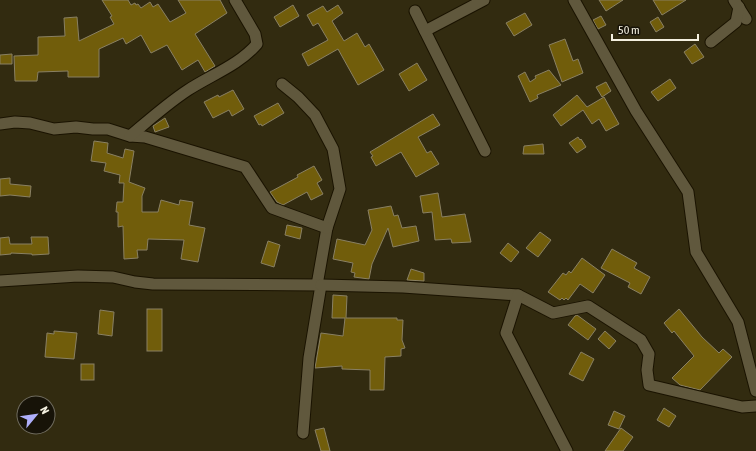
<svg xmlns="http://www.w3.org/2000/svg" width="756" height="451" viewBox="0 0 756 451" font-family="'Asap Condensed',sans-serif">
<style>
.building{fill:#715d0b;stroke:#898063}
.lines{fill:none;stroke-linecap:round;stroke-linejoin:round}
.street-casing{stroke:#1a1300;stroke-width:13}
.street{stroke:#60583d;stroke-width:11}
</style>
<rect width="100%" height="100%" fill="#322b10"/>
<g class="building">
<polygon points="102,0 128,0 131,5 135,3 136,5 138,4 141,8 150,2 153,7 158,4 170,22 186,13 178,0 220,0 227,13 195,34 215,66 205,72 198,60 182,70 167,45 151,53 141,35 126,44 123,38 99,49 99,77 68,77 68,71 38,72 37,81 15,81 14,56 38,55 38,37 65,36 64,18 77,17 79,41 114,24 110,17 112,16"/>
<polygon points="599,0 623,0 606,11"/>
<polygon points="653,0 686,0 662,15"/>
<polygon points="293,5 299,16 280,27 274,17"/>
<polygon points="338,5 343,13 332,21 344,41 357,33 365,47 369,44 384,70 358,85 338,49 308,66 302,54 328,40 318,23 313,26 307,15 323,6 327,12"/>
<polygon points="525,13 532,25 514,36 506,23"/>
<polygon points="601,16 606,25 598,29 593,20"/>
<polygon points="658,17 664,27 656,32 650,22"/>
<polygon points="565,39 573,61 578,59 583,73 562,82 549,45"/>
<polygon points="695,44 704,57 692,64 684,52"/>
<polygon points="12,54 12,64 0,64 0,55"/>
<polygon points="417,63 427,80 409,91 399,74"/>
<polygon points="549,70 561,85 537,95 538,98 530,102 518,76 525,72 530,82 536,78 535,76"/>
<polygon points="670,79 676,88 658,101 651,92"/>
<polygon points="606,82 611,91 602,97 596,87"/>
<polygon points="233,90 244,109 232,116 229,110 213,118 204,102 218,95 219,97"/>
<polygon points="577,95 587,107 604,97 619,124 606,131 599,119 592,124 583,110 561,126 553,115"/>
<polygon points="278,103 284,113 262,126 261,124 259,125 254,116"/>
<polygon points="433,114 440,125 418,137 427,153 431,151 439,164 416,177 401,152 376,166 371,157 373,156 370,152"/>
<polygon points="165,118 169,127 155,132 153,126"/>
<polygon points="578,137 580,140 581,139 586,147 577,153 569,143"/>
<polygon points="94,141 108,143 107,153 123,158 125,149 134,151 129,182 145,188 142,196 142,212 158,212 161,200 179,205 180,200 193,202 189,225 205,228 198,262 181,259 184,240 148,239 147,250 137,250 138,258 124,259 123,226 118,227 118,212 116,212 117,202 123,202 124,183 119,183 120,175 104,171 106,163 91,161"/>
<polygon points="543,144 544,154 523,154 524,146"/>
<polygon points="314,166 322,180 317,183 323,194 311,200 307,192 283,205 277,202 270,192 298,177 297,175"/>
<polygon points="10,178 10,184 31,186 30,197 10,195 0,196 0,179"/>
<polygon points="438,193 442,217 465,214 471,242 452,243 451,239 435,240 432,212 423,213 420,196"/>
<polygon points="391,206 394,216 398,215 402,228 416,226 419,241 393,247 388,228 372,264 369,279 354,277 355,273 351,272 353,263 333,259 337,239 365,245 372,230 368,210"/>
<polygon points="287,225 302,228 300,239 285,235"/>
<polygon points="540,232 551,240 538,257 526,248"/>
<polygon points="9,237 10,244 32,244 31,237 48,237 49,254 32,255 32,254 11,253 11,254 0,255 0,238"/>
<polygon points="268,241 280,245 274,267 261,263"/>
<polygon points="508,243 519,252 511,262 500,253"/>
<polygon points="612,249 637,263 634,268 650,277 641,294 628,287 630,283 601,268"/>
<polygon points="582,258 605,275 593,293 580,284 568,300 566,298 564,300 562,298 560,300 548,292 563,273 566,275 569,271 571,273"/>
<polygon points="411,269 424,273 424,281 407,280"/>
<polygon points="333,295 347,296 346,318 397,318 397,320 403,320 402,340 405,348 401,349 401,356 385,357 384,390 370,390 370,370 342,369 342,366 315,368 321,333 343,336 345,318 332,318"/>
<rect x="147" y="309" width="15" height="42"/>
<polygon points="679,309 702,337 719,353 723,349 732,357 700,390 680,385 672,378 694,356 674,331 672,333 664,323"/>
<polygon points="100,310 114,312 112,336 98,334"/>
<polygon points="577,315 596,329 588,340 568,325 575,316"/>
<polygon points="54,331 77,333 74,359 45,357 47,333 54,334"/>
<polygon points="605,331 616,341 609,349 598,339"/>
<polygon points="581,352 594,359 583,381 569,374"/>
<rect x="81" y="364" width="13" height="16"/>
<polygon points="664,408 676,416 669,427 657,420"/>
<polygon points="614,411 625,416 619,429 608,425"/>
<polygon points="324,428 330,451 321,451 315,430"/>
<polygon points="621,428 633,437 623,451 605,451"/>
</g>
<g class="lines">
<g class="street-casing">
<g id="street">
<polyline points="574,0 636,111 688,192 696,252 738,322 756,391"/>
<polyline points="734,0 746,19"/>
<polyline points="415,11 485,151"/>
<polyline points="425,31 484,0"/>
<polyline points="711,42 736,22 739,7"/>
<polyline points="282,84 298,97 315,115 333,149 340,189 327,228 317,285"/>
<polyline points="0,124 15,122 30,123 54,129 76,127 93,129 108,129 130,136 145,137 245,167 272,208 327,228"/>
<path d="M130 136C149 120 168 103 188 90 211 75 239 65 257 44L255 34 235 0"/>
<polyline points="0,281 78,276 113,277 135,282 153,284 321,285 309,358 303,433"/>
<polyline points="321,285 403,287 518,295 553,313 588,306 641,340 649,354 647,370 649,385 742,407 756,406"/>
<polyline points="518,295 506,333 567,451"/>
</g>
</g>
<use href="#street" class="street"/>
</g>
<g transform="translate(36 415) rotate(61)"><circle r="19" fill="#171308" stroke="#6f6b5e"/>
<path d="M0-3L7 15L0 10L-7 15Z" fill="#aeaefa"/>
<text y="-6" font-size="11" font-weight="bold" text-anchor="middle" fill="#f4f0e0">N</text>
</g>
<path d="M612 34v6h86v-6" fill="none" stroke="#f4f0e0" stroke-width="2"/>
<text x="618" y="34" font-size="12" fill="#f4f0e0" stroke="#171308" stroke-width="3" paint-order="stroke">50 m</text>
</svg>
